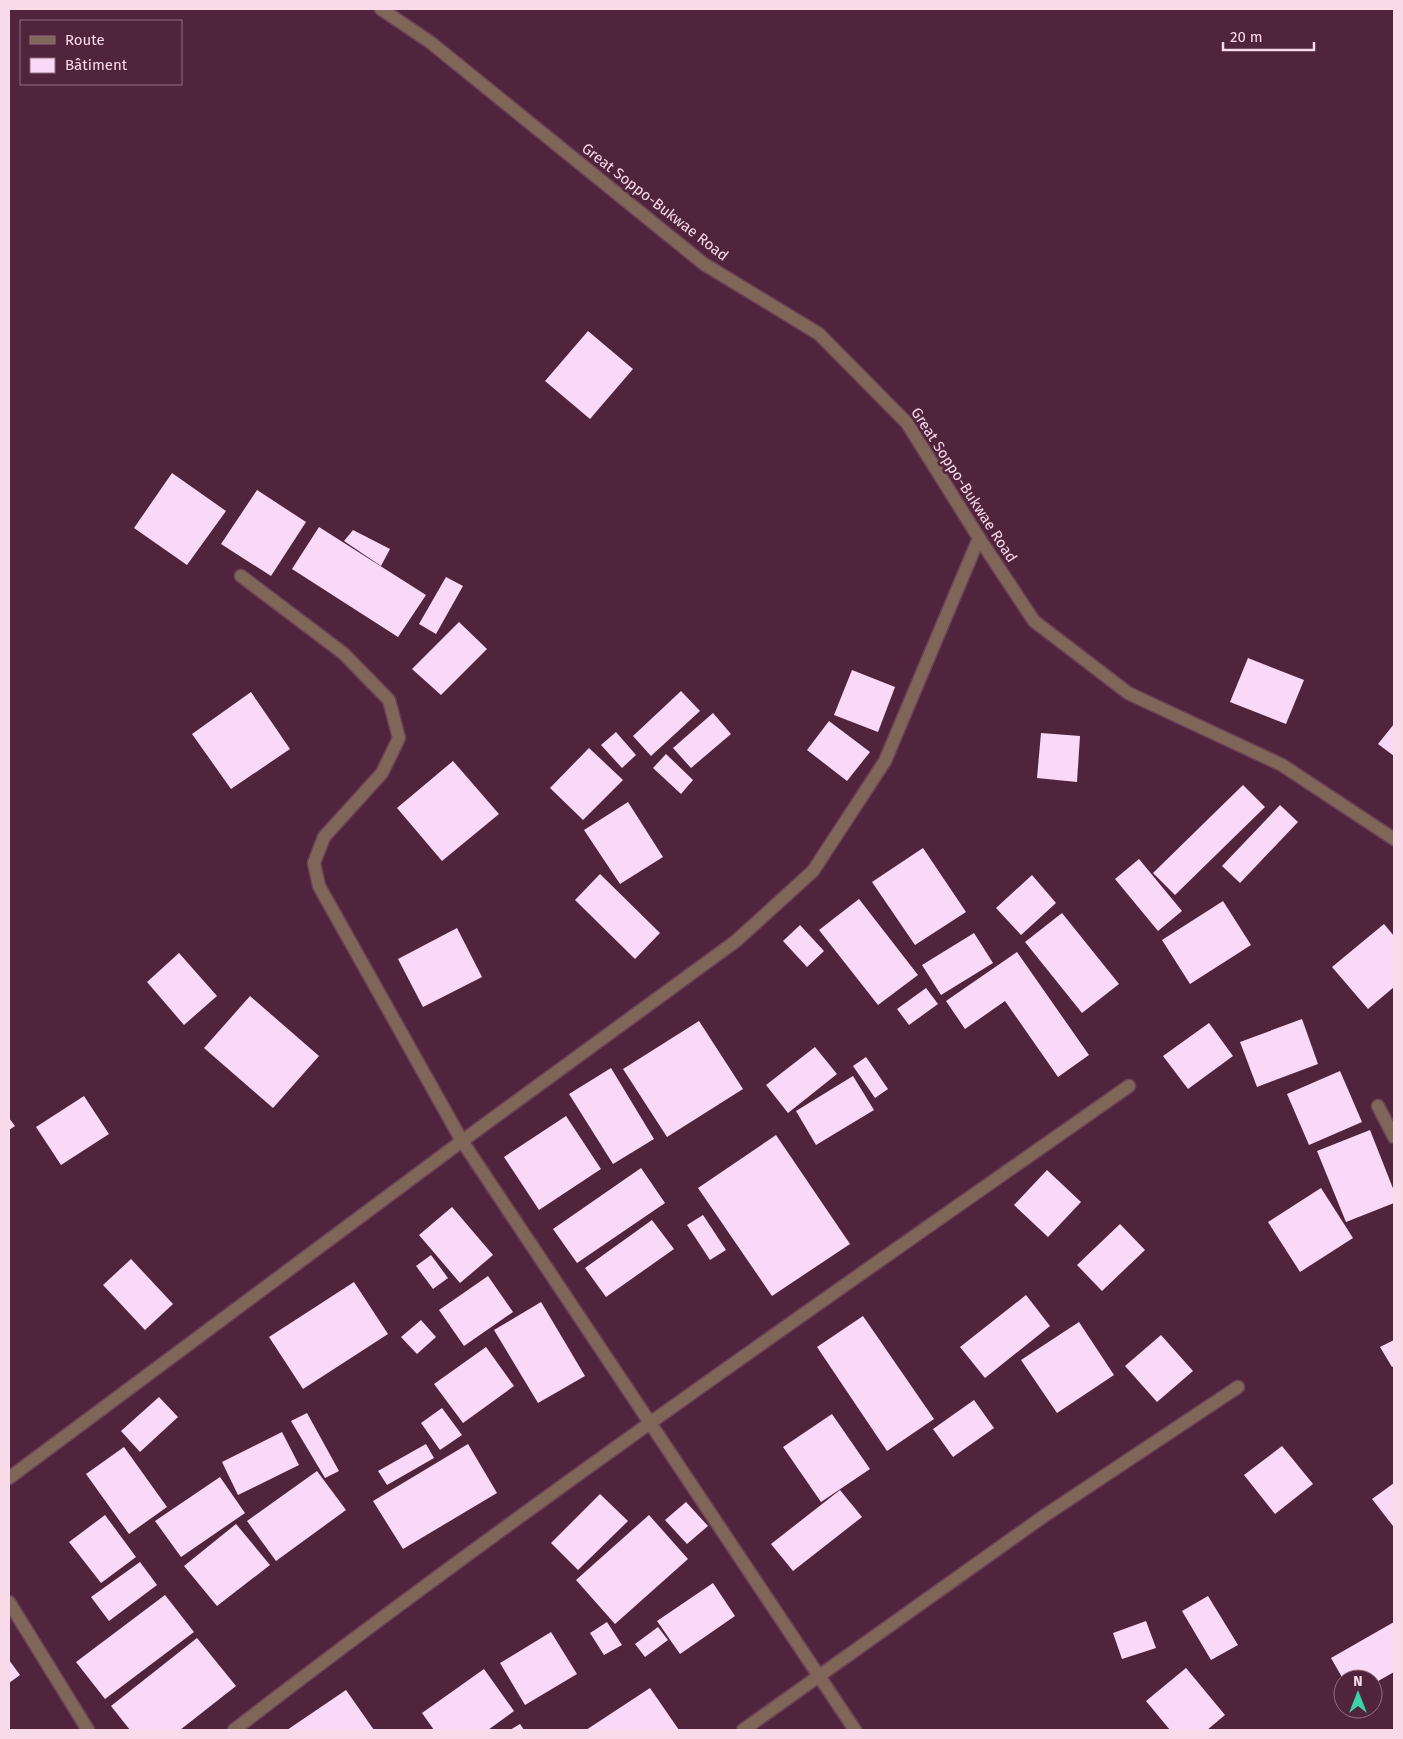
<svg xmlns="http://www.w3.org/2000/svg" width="1403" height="1739" viewBox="0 0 1403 1739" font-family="'Fira Sans',sans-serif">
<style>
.building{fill:#f9d9f7}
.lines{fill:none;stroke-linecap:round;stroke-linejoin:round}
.minor-casing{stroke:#6b4158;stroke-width:15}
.tertiary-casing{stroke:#6b4158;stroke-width:15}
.minor{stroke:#806659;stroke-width:12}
.tertiary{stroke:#806659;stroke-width:12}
.labels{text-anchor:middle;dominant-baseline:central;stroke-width:5;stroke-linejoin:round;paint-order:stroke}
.street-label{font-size:15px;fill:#f8dae8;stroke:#50243c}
</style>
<rect width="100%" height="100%" fill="#50243c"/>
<g class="building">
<polygon points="588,331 633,369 590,419 545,381"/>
<polygon points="172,473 226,511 187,565 134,528"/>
<polygon points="257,490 306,522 271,576 221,544"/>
<polygon points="319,527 426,595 398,637 292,569"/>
<polygon points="353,530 390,549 381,566 344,541"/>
<polygon points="446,577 463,586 436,634 419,624"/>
<polygon points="459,622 487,649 441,695 412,669"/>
<polygon points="1248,658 1304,680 1286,724 1230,702"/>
<polygon points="852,670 895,687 878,732 834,715"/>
<polygon points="681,691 700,711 651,756 633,736"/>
<polygon points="251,692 290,749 231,789 192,734"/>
<polygon points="713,713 731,734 691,768 673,748"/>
<polygon points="829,721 870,752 847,781 807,750"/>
<polygon points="1394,724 1394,756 1378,744"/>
<polygon points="616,732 636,755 622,768 601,745"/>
<polygon points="1041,733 1080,736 1077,782 1037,778"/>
<polygon points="589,748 623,780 583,820 550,788"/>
<polygon points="666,754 693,780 681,794 653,768"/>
<polygon points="453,761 499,814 442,861 397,808"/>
<polygon points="1243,785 1265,807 1175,895 1153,873"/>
<polygon points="628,802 663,857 620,884 584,830"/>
<polygon points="1280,805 1298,822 1240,883 1222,866"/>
<polygon points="923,848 966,912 915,945 872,882"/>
<polygon points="1139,859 1182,911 1158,931 1115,879"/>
<polygon points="600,874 660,933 635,959 575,900"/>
<polygon points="1032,875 1056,903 1021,935 996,908"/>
<polygon points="859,899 918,975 878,1005 819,930"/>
<polygon points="1223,901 1251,945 1190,984 1162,940"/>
<polygon points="1062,913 1119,984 1082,1013 1025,942"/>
<polygon points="1384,924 1394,936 1394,987 1368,1009 1332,967"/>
<polygon points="800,925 824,951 807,967 783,941"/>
<polygon points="457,928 482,977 423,1007 398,959"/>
<polygon points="974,933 993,963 941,995 922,965"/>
<polygon points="1017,952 1089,1055 1058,1077 1005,1001 965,1029 946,1001"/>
<polygon points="179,953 217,996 184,1025 147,982"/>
<polygon points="926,988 938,1004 909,1025 897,1009"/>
<polygon points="250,996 319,1056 273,1108 204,1048"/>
<polygon points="1302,1019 1318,1064 1257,1087 1240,1042"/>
<polygon points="699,1021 743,1089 667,1137 623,1069"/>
<polygon points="1209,1023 1233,1056 1188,1089 1163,1056"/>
<polygon points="815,1047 837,1074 788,1113 766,1085"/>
<polygon points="866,1057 888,1089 875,1098 853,1066"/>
<polygon points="611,1068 654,1139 613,1164 569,1094"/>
<polygon points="1340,1071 1362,1122 1309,1145 1287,1094"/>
<polygon points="853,1076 874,1110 816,1145 796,1111"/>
<polygon points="84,1096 109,1134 61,1165 36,1127"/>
<polygon points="566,1116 601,1169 539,1210 504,1157"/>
<polygon points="9,1118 15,1126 9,1130"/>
<polygon points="1370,1130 1394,1191 1394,1203 1346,1222 1317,1151"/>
<polygon points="776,1135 850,1244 772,1296 698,1188"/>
<polygon points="641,1168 665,1203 577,1263 553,1229"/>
<polygon points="1047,1170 1081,1202 1048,1237 1014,1205"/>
<polygon points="1321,1188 1353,1238 1300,1272 1268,1222"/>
<polygon points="452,1207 493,1255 460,1283 419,1235"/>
<polygon points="703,1215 726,1250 710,1260 687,1225"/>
<polygon points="652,1220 674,1249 606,1297 585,1268"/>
<polygon points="1120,1224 1145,1250 1102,1291 1077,1265"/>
<polygon points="431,1255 448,1278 433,1289 416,1266"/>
<polygon points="131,1259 173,1304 145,1330 103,1285"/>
<polygon points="488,1276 513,1312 464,1346 439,1310"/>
<polygon points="354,1282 388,1334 303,1389 269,1337"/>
<polygon points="1026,1295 1050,1326 985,1378 960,1347"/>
<polygon points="541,1302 585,1376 538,1403 494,1330"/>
<polygon points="863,1316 934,1419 887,1451 817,1347"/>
<polygon points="421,1320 436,1337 417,1354 401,1337"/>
<polygon points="1079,1322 1114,1375 1057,1413 1021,1360"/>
<polygon points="1161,1335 1193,1371 1157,1402 1125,1366"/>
<polygon points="1394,1340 1394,1366 1392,1367 1380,1347"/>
<polygon points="486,1347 514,1386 463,1423 434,1384"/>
<polygon points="159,1397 178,1417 140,1452 121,1431"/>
<polygon points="974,1400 994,1428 953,1457 933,1429"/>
<polygon points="442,1408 462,1435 440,1450 421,1423"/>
<polygon points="307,1413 339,1471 325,1478 291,1421"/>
<polygon points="832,1414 870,1469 821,1502 783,1447"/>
<polygon points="282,1432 299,1465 238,1495 222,1462"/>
<polygon points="426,1444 434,1458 387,1485 378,1471"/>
<polygon points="468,1444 497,1493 403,1549 373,1501"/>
<polygon points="1282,1446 1313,1484 1275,1514 1244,1475"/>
<polygon points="124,1447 167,1507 129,1534 86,1474"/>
<polygon points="317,1471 346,1510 276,1561 247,1521"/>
<polygon points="220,1477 245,1513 181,1557 155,1521"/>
<polygon points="1394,1483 1394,1525 1393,1526 1372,1499"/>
<polygon points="840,1490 862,1517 793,1571 771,1544"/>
<polygon points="600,1494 628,1521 578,1570 551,1543"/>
<polygon points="686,1502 708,1526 687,1544 665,1520"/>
<polygon points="105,1515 136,1557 101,1583 69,1542"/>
<polygon points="649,1515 688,1559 615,1624 576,1580"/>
<polygon points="236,1524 270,1565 217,1606 184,1566"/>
<polygon points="140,1562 157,1585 109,1621 91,1597"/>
<polygon points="713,1583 735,1616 680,1654 657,1621"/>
<polygon points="165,1595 194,1632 105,1699 76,1662"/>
<polygon points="1208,1596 1238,1645 1211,1660 1182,1611"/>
<polygon points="1146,1621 1156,1648 1122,1659 1113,1633"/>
<polygon points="607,1622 622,1645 604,1655 590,1633"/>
<polygon points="1394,1622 1394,1672 1373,1684 1373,1679 1343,1679 1331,1658"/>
<polygon points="658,1627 668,1640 645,1657 635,1644"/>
<polygon points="551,1632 577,1674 525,1705 500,1663"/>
<polygon points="197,1638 236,1686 180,1730 130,1730 111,1706"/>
<polygon points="9,1660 20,1675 9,1683"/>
<polygon points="1186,1668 1225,1715 1207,1730 1170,1730 1146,1701"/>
<polygon points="484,1669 514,1711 488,1730 434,1730 422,1713"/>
<polygon points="650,1688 679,1730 586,1730"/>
<polygon points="346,1690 374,1730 287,1730"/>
<polygon points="520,1724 524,1730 510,1730"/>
</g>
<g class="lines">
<g class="minor-casing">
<g id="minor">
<polyline points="241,576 343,653 389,700 399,738 382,773 324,837 314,863 319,886 462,1141 855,1730"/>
<polyline points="1378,1106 1394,1137"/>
<polyline points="9,1478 462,1141 736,941 813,871 885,761 979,538"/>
<polyline points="9,1602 88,1730"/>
<path d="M234 1730C525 1506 828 1297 1129 1086"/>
<polyline points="743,1730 1044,1516 1238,1387"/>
</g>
</g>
<g class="tertiary-casing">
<polyline id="tertiary" points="381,9 430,42 704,264 819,334 907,423 979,538 1034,621 1128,693 1282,765 1394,839"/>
</g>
<use href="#minor" class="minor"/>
<use href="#tertiary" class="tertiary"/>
</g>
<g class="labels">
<g class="street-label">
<text transform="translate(655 202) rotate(38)">Great Soppo-Bukwae Road</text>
<text transform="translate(964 485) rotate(57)">Great Soppo-Bukwae Road</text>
</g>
</g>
<rect width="1403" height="1739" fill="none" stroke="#f8dae8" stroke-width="20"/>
<rect x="20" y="20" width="162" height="65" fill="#50243c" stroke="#936d81"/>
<rect x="30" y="36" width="25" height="8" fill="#806659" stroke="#936d81"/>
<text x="65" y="45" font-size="15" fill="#f8dae8">Route</text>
<rect x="30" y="58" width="25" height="15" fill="#f9d9f7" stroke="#936d81"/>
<text x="65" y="70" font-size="15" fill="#f8dae8">Bâtiment</text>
<g transform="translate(1358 1694)"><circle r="24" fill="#50243c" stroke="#936d81"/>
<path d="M0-4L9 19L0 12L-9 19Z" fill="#3ad4a5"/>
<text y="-8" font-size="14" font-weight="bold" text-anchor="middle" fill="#f8dae8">N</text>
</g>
<path d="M1223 42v8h91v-8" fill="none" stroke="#f8dae8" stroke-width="2.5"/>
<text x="1230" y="42" font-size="15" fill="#f8dae8" stroke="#50243c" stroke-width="4" paint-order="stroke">20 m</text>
</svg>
